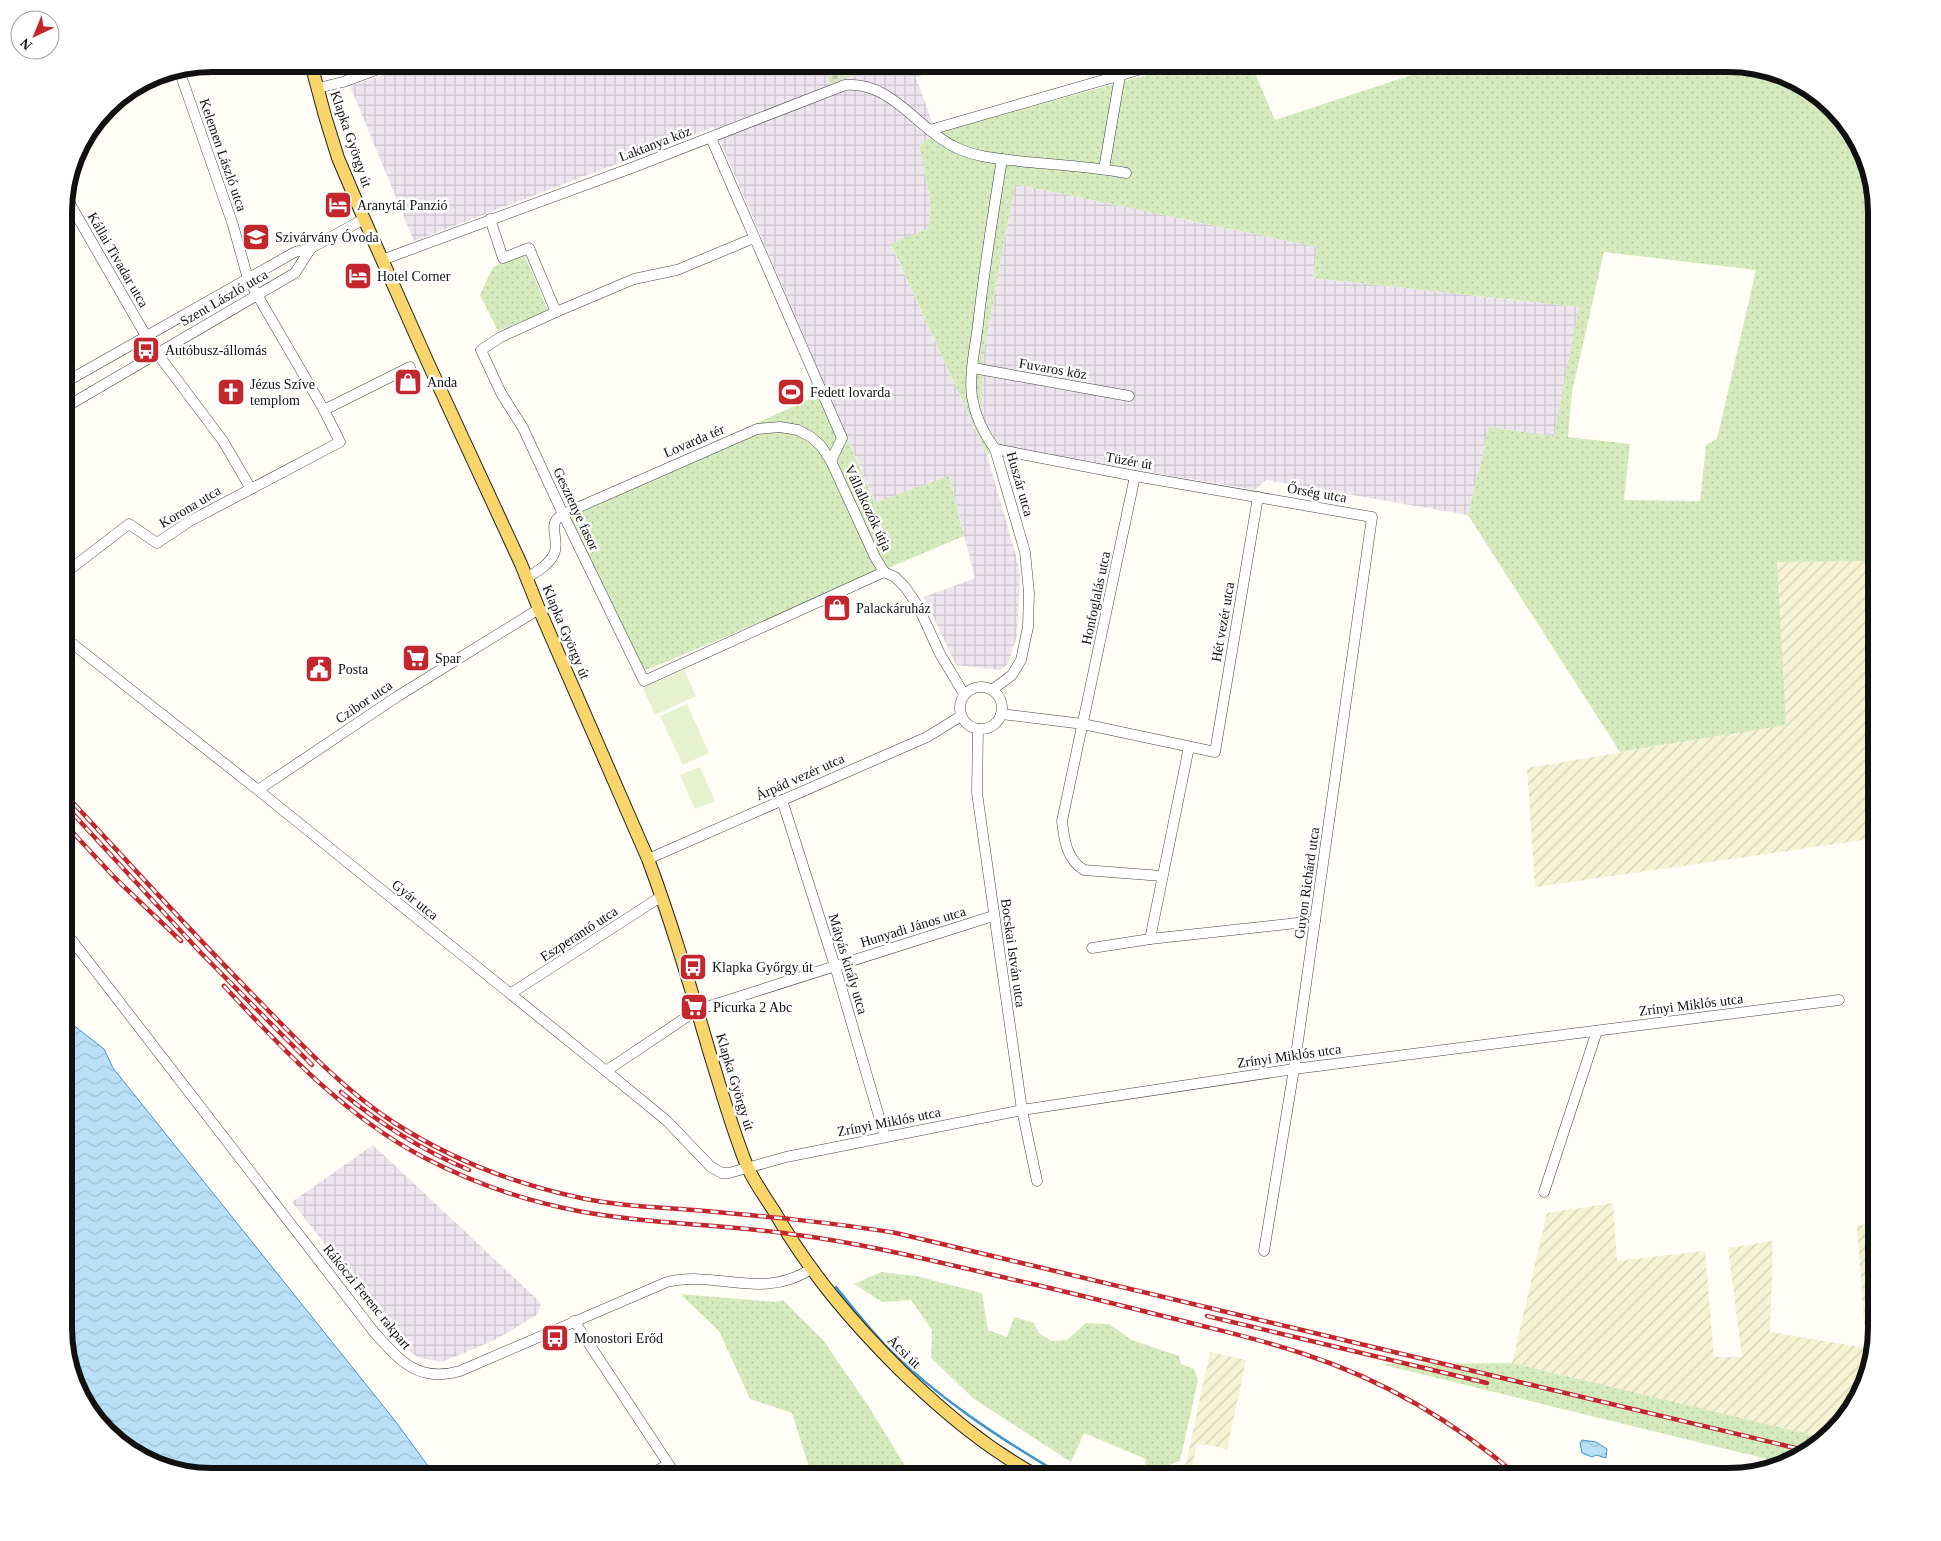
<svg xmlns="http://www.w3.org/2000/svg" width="1941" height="1541" viewBox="0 0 1941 1541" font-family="'Times New Roman',serif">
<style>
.industrial{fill:url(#industrial-grid)}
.farmland{fill:url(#farmland-furrows)}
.green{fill:url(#green-dots);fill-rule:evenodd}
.cemetery{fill:url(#cemetery-stones)}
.pitch{fill:#e6f2cf}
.water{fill:url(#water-waves);stroke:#3f96cf}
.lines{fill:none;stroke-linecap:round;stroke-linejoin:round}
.stream{stroke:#3f96cf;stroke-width:2.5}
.minor-casing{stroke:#444;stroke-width:11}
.major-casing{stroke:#222;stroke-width:14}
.minor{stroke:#fff;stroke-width:10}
.major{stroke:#f9d66b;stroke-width:12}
.rail-casing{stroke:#c4262e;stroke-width:4.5}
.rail{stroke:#fff;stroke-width:2.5;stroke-dasharray:8;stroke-linecap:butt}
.labels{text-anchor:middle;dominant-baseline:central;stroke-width:5;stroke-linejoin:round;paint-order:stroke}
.street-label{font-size:14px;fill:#111;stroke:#fff}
.poi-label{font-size:14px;fill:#111;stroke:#fff;text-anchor:start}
.rim{fill:none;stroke:#111;stroke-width:6}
</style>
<defs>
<pattern id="industrial-grid" width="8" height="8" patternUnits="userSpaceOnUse" patternTransform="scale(1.25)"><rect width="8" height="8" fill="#eee6ef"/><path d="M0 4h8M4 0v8" fill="none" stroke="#cbc4cc"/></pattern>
<pattern id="farmland-furrows" width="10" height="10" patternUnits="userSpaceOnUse" patternTransform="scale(1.25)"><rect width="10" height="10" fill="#f6f3d4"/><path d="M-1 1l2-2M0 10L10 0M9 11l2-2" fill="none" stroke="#d2cfb5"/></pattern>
<pattern id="green-dots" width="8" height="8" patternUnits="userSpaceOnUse" patternTransform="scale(1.25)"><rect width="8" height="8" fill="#d5ebbd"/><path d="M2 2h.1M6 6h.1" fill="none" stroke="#b6c8a1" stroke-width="1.8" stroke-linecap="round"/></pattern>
<pattern id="cemetery-stones" width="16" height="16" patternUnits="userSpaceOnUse" patternTransform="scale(1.25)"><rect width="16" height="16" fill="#d9e3c4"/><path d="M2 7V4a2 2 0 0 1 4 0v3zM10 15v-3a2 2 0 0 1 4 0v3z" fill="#b9c2a7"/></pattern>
<pattern id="water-waves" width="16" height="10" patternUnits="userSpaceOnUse" patternTransform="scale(1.25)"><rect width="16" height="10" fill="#b9e0f7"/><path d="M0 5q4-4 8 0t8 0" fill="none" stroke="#9ebfd3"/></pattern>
</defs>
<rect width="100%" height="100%" fill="#fffdf5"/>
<g class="industrial">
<polygon points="418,64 650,64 651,69 664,64 824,64 830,84 886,64 955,64 916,77 936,133 919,146 930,198 929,228 891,245 987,455 1017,559 1020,576 1017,636 1008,664 1001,670 956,665 924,597 975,578 949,476 876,504 714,127 414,241 350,86"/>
<polygon points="1015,184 1318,247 1313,278 1580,307 1554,437 1489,427 1468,515 1266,480 1255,490 1002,447 981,419 983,357"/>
<polygon points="373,1145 541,1303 538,1314 495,1340 442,1362 417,1357 407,1349 292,1202"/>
</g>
<g class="farmland">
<polygon points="1877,561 1877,838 1535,887 1527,768 1785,725 1777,562"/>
<polygon points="1613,1203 1617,1261 1705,1251 1714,1357 1742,1357 1728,1248 1773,1241 1770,1332 1866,1348 1857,1226 1877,1222 1877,1329 1869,1377 1841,1426 1825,1438 1512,1363 1547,1213"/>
<polygon points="1210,1352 1246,1360 1227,1449 1197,1443 1190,1477 1183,1477"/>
</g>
<g class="green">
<path d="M1187 64H1251L1275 120 1445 64H1729L1777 72 1826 100 1862 147 1877 212V561L1777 562 1786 725 1620 752 1468 515 1489 427 1554 436 1579 307 1313 278 1317 247 1015 184 983 357 981 419 1002 447 987 455 891 244 929 228 930 198 919 146 936 133ZM1604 252 1756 270 1717 439 1706 445 1700 501 1624 500 1630 444 1568 437 1572 392Z"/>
<polygon points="525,255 548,311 498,331 480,295 493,267"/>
<polygon points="827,391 875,503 949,476 964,536 644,671 567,510"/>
<polygon points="881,1272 916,1276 982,1293 988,1330 1007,1337 1014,1317 1034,1323 1039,1333 1051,1341 1067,1340 1086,1323 1109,1324 1132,1340 1179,1356 1181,1364 1194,1369 1198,1380 1180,1461 1144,1473 1146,1459 1084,1433 1071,1462 974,1399 931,1358 932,1330 911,1300 882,1302 854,1284"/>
<polygon points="680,1294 776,1302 783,1300 823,1340 867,1404 912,1477 808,1477 811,1474 792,1413 750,1399 719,1331"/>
<polygon points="1512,1363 1825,1438 1794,1462 1787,1464 1380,1364"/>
</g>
<polygon class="cemetery" points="824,64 886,64 830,84"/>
<g class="pitch">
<polygon points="684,670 696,696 655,715 643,688"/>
<polygon points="687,704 709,753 683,765 660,716"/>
<polygon points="700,767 715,801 695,809 680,775"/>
</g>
<g class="water">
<polygon points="64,1014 72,1024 104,1049 113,1068 396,1422 436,1477 212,1477 164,1469 114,1441 79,1395 64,1338"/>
<polygon points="1582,1440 1596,1442 1607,1449 1606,1458 1596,1455 1592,1457 1582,1453 1580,1443"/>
</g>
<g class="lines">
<path class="stream" d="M836 1287C852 1307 868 1327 885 1345 935 1396 996 1436 1057 1472"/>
<g class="minor-casing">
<g id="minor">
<polyline points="318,88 343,82 392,64"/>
<polyline points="930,130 1159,64"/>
<polyline points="711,138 842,438 831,461"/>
<polyline points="1104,169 1122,64"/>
<polyline points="66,197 146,336"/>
<polyline points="490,219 503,258 529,248 556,312"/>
<polyline points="754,238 677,270 634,279 556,312 501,337 481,350 501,393 523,428 563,514 644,681 884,572"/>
<path d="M382 260 634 167 845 85C891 81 917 128 953 146 975 158 1002 159 1027 162 1060 165 1094 167 1126 173"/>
<polyline points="157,353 223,441 251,489"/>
<polyline points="973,368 1129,396"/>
<polyline points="64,383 295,252 311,248 364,219"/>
<polyline points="64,408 295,273 311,248"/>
<polyline points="324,410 410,367"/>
<polyline points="995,449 1135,476 1372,517 1294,1069 1264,1251"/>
<path d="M1135 476 1062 821C1064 840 1067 860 1084 870L1162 876"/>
<polyline points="64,574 129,524 157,543 190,521 340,442 324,410 248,279 233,225 179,70"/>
<path d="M527 578C536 572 549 565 554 554 561 539 545 524 563 514L757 429 780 427 798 430 811 437 821 446 831 461 875 557 884 572 895 577 905 587 918 606 940 654 964 694"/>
<polyline points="64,637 258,790 606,1071 667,1121 711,1167 722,1173 729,1173 786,1157 1022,1110 1294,1069 1839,1000"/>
<circle cx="981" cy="708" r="21"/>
<path d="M992 690 1012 675 1021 660 1028 627 1029 593 1025 552 995 449C984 434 975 416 972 397 969 374 975 349 978 325 984 270 993 214 1002 159"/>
<polyline points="1001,714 1083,724 1215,752 1258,497"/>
<polyline points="978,729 977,793 1022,1110 1037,1181"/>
<polyline points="258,790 398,696 539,609"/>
<polyline points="782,800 835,966 885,1137"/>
<polyline points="648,859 927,737 961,716"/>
<path d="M64 930 374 1332C400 1361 418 1383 460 1371L667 1282C718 1270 761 1301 811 1269"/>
<polyline points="1150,939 1189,747"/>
<polyline points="1092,948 1150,939 1315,921"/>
<polyline points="510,994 662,896"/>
<polyline points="606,1071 697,1010 993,916"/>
<polyline points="1544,1192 1597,1031"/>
<polyline points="574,1321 677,1477"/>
<polyline points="647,1477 668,1464"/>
</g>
</g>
<g class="major-casing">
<path id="major" d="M311 64 325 116 338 158 364 219 429 365 521 564 539 609 648 859C672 923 691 989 710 1054 722 1092 732 1129 747 1166 754 1182 765 1197 774 1211 810 1273 851 1321 901 1371 945 1413 986 1448 1039 1477"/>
</g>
<use href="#minor" class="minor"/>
<use href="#major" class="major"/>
<g class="rail-casing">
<g id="rail">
<path d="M64 793C129 863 193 934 261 1003 302 1045 343 1089 393 1122 450 1159 514 1184 581 1198 618 1206 656 1207 694 1210 762 1216 829 1222 896 1233L1808 1451"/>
<polyline points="64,804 202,954 312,1065"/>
<polyline points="64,823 116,879 181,941"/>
<path d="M224 986C283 1050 345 1116 423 1157 471 1182 525 1201 578 1211 648 1224 720 1224 790 1234 871 1244 949 1265 1028 1283 1081 1295 1134 1309 1187 1322 1226 1332 1266 1341 1304 1354 1384 1380 1456 1423 1519 1477"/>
<path d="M341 1092C380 1124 422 1150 469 1170"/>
<polyline points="1207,1316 1487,1383"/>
</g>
</g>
<use href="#rail" class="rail"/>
</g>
<defs>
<g id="hotel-square" transform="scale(1.4375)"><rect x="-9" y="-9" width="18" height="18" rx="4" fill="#c4262e" stroke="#fff"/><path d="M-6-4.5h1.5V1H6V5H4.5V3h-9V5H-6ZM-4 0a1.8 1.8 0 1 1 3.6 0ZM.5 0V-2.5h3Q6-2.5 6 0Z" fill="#fff"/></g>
<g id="school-square" transform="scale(1.4375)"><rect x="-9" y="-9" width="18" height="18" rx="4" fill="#c4262e" stroke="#fff"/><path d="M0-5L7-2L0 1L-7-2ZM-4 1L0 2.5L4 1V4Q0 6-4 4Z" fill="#fff"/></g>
<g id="bus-square" transform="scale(1.4375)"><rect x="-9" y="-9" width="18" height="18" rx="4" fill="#c4262e" stroke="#fff"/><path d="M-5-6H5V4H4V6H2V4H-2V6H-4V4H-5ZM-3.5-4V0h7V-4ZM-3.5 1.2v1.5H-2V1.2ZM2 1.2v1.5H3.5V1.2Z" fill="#fff"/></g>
<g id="shop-square" transform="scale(1.4375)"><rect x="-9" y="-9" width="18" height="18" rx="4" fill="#c4262e" stroke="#fff"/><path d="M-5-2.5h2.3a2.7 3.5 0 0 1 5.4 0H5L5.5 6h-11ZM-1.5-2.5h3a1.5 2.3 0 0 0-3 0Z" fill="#fff"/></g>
<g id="church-square" transform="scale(1.4375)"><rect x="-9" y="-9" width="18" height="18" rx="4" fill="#c4262e" stroke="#fff"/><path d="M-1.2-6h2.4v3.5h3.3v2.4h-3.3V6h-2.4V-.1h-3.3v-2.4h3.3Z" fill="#fff"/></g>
<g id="stadium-square" transform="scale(1.4375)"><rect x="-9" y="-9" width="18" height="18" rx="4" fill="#c4262e" stroke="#fff"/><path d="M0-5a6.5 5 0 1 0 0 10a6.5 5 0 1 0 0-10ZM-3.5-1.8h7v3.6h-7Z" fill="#fff"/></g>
<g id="supermarket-square" transform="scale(1.4375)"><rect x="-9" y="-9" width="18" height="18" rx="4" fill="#c4262e" stroke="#fff"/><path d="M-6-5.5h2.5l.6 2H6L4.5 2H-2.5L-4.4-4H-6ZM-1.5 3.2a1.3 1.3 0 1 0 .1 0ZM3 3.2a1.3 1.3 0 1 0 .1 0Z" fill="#fff"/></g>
<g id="civic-square" transform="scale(1.4375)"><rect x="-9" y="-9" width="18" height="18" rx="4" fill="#c4262e" stroke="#fff"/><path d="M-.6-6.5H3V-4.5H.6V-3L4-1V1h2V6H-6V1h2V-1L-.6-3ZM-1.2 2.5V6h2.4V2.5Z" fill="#fff"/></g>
</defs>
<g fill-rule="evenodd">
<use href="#hotel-square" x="338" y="205"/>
<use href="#school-square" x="256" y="237"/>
<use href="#hotel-square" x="358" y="276"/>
<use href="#bus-square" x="146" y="350"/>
<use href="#shop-square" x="408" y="382"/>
<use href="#church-square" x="231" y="392"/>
<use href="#stadium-square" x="791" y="392"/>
<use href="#shop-square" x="837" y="608"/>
<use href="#supermarket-square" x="416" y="658"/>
<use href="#civic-square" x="319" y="669"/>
<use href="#bus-square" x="693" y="967"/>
<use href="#supermarket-square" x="694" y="1007"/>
<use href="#bus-square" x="555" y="1338"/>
</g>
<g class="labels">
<g class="street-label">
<text transform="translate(351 139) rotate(71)">Klapka György út</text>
<text transform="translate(655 144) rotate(-21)">Laktanya köz</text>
<text transform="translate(223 155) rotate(71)">Kelemen László utca</text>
<text transform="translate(118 260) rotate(60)">Kállai Tivadar utca</text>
<text transform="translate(224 298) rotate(-30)">Szent László utca</text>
<text transform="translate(1053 369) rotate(10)">Fuvaros köz</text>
<text transform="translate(694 441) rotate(-23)">Lovarda tér</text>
<text transform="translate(1129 461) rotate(10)">Tüzér út</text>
<text transform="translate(1020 484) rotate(74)">Huszár utca</text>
<text transform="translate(1317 493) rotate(10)">Őrség utca</text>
<text transform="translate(190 507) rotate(-31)">Korona utca</text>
<text transform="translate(868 508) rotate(65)">Vállalkozók útja</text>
<text transform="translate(576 509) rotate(65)">Gesztenye fasor</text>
<text transform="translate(1096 598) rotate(-78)">Honfoglalás utca</text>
<text transform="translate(1223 622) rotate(-80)">Hét vezér utca</text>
<text transform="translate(566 632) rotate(67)">Klapka György út</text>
<text transform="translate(364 702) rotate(-34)">Czibor utca</text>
<text transform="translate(800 777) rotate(-24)">Árpád vezér utca</text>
<text transform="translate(1307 883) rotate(-82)">Guyon Richárd utca</text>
<text transform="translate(415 900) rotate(39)">Gyár utca</text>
<text transform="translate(913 927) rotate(-17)">Hunyadi János utca</text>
<text transform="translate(579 934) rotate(-33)">Eszperantó utca</text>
<text transform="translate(1013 953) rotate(82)">Bocskai István utca</text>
<text transform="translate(848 964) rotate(73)">Mátyás király utca</text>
<text transform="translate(1691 1005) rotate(-7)">Zrínyi Miklós utca</text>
<text transform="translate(1289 1056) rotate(-8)">Zrínyi Miklós utca</text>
<text transform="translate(735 1082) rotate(73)">Klapka György út</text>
<text transform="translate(889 1122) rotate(-11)">Zrínyi Miklós utca</text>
<text transform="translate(367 1297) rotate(51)">Rákóczi Ferenc rakpart</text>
<text transform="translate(904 1352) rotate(44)">Ácsi út</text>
</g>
<g class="poi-label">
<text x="357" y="205">Aranytál Panzió</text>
<text x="275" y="237">Szivárvány Óvoda</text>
<text x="377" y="276">Hotel Corner</text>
<text x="165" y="350">Autóbusz-állomás</text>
<text x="427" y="382">Anda</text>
<text x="250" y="384">Jézus Szíve<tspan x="250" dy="16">templom</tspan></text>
<text x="810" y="392">Fedett lovarda</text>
<text x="856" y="608">Palackáruház</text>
<text x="435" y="658">Spar</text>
<text x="338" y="669">Posta</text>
<text x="712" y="967">Klapka Győrgy út</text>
<text x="713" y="1007">Picurka 2 Abc</text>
<text x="574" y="1338">Monostori Erőd</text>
</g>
</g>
<path d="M0 0H1941V1541H0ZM212 72H1728A140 140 0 0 1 1868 212V1328A140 140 0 0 1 1728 1468H212A140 140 0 0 1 72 1328V212A140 140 0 0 1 212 72Z" fill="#fff" fill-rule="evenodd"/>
<path class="rim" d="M212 72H1728A140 140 0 0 1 1868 212V1328A140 140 0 0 1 1728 1468H212A140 140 0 0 1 72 1328V212A140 140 0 0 1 212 72Z"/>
<g transform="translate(35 35) rotate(224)"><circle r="24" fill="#ffffff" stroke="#a0a0a0"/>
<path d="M0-4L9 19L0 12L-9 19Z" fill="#c4262e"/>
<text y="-8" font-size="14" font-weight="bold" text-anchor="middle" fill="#111111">N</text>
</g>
</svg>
